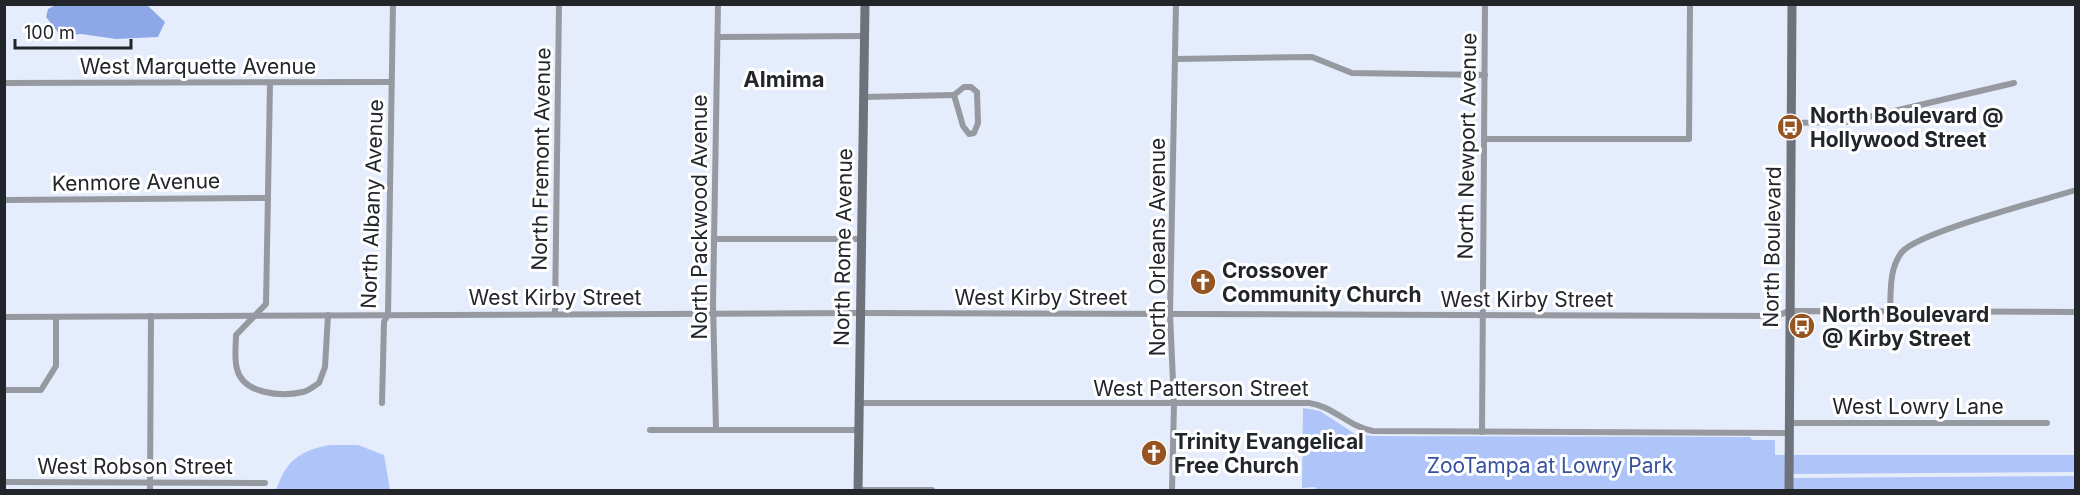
<svg xmlns="http://www.w3.org/2000/svg" width="2080" height="495" viewBox="0 0 2080 495" font-family="Inter,sans-serif">
<style>
.green{fill:#afc5f9}
.water{fill:#8ea8e7}
.lines{fill:none;stroke-linecap:round;stroke-linejoin:round}
.street{stroke:#9699a0;stroke-width:6}
.secondary{stroke:#6e727b;stroke-width:9}
.labels{text-anchor:middle;dominant-baseline:central;stroke-width:6;stroke-linejoin:round;paint-order:stroke}
.street-label{font-size:21px;fill:#22252a;stroke:#fff}
.poi-label{font-size:21px;font-weight:bold;fill:#22252a;stroke:#fff;text-anchor:start}
.park-label{font-size:21px;fill:#37529d;stroke:#fff}
.neighbourhood-label{font-size:22px;font-weight:bold;fill:#22252a;stroke:#fff}
</style>
<rect width="100%" height="100%" fill="#e5ecfb"/>
<g class="green">
<polygon points="1303,408 1320,411 1355,434 1373,436 1750,437 1752,440 1775,440 1775,455 1785,455 1785,490 1316,490 1315,487 1302,488"/>
<path d="M329 445H358L384 455 390 490H276C286 461 299 451 329 445Z"/>
<polygon points="1793,455 2075,455 2075,472 1793,474"/>
<polygon points="2075,476 2075,490 1793,490 1793,478"/>
</g>
<polygon class="water" points="146,4 165,22 158,37 116,39 81,34 61,36 46,17 48,9 56,5"/>
<g class="lines">
<g class="street">
<polyline points="718,37 865,36"/>
<polyline points="1175,59 1312,57 1352,73 1485,75"/>
<polyline points="4,83 391,82"/>
<path d="M270 83 266 304 236 335C236 345 234 359 237 369 243 394 281 397 303 392 308 391 314 386 319 383L325 367 328 315"/>
<polygon points="964,87 971,87 977,92 978,123 974,133 969,134 963,126 954,95"/>
<polyline points="864,97 954,95"/>
<polyline points="1791,123 1847,122 2014,83"/>
<polyline points="1484,139 1689,139 1690,4"/>
<polyline points="4,200 268,198"/>
<polyline points="714,239 861,239"/>
<path d="M1890 310C1891 291 1889 268 1902 252 1919 232 2044 200 2076 190"/>
<polyline points="555,314 559,4"/>
<polyline points="4,317 860,313 1777,316 1789,311 2076,312"/>
<polyline points="4,390 41,390 56,366 56,317"/>
<polyline points="382,403 384,322 388,314 393,4"/>
<path d="M858 403H1309C1333 406 1349 427 1373 431L1789 433"/>
<polyline points="1789,423 2047,423"/>
<polyline points="650,430 858,430"/>
<polyline points="716,430 713,304 718,4"/>
<polyline points="1482,432 1485,4"/>
<polyline points="4,482 265,483"/>
<polyline points="150,490 151,316"/>
<polyline points="858,490 932,490"/>
<polyline points="1172,490 1174,404 1170,314 1176,4"/>
</g>
<g class="secondary">
<polyline points="858,490 865,4"/>
<polyline points="1789,490 1792,4"/>
</g>
</g>
<defs>
<g id="bus-disc" transform="scale(1.35)"><circle r="9.5" fill="#975423" stroke="#fff"/><path d="M-5-6H5V4H4V6H2V4H-2V6H-4V4H-5ZM-3.5-4V0h7V-4ZM-3.5 1.2v1.5H-2V1.2ZM2 1.2v1.5H3.5V1.2Z" fill="#fff"/></g>
<g id="church-disc" transform="scale(1.35)"><circle r="9.5" fill="#975423" stroke="#fff"/><path d="M-1.2-6h2.4v3.5h3.3v2.4h-3.3V6h-2.4V-.1h-3.3v-2.4h3.3Z" fill="#fff"/></g>
</defs>
<g fill-rule="evenodd">
<use href="#bus-disc" x="1790" y="127"/>
<use href="#church-disc" x="1203" y="282"/>
<use href="#bus-disc" x="1802" y="326"/>
<use href="#church-disc" x="1154" y="453"/>
</g>
<g class="labels">
<g class="street-label">
<text x="198" y="66">West Marquette Avenue</text>
<text transform="translate(1467 146) rotate(-89)">North Newport Avenue</text>
<text transform="translate(541 159) rotate(-89)">North Fremont Avenue</text>
<text transform="translate(136 182) rotate(-1)">Kenmore Avenue</text>
<text transform="translate(372 204) rotate(-88)">North Albany Avenue</text>
<text transform="translate(699 217) rotate(-90)">North Packwood Avenue</text>
<text transform="translate(843 247) rotate(-89)">North Rome Avenue</text>
<text transform="translate(1157 247) rotate(-90)">North Orleans Avenue</text>
<text transform="translate(1772 247) rotate(-89)">North Boulevard</text>
<text x="555" y="297">West Kirby Street</text>
<text x="1041" y="297">West Kirby Street</text>
<text x="1527" y="299">West Kirby Street</text>
<text x="1201" y="388">West Patterson Street</text>
<text x="1918" y="406">West Lowry Lane</text>
<text x="135" y="466">West Robson Street</text>
</g>
<g class="poi-label">
<text x="1810" y="115">North Boulevard @<tspan x="1810" dy="24">Hollywood Street</tspan></text>
<text x="1222" y="270">Crossover<tspan x="1222" dy="24">Community Church</tspan></text>
<text x="1822" y="314">North Boulevard<tspan x="1822" dy="24">@ Kirby Street</tspan></text>
<text x="1174" y="441">Trinity Evangelical<tspan x="1174" dy="24">Free Church</tspan></text>
</g>
<g class="park-label">
<text x="1550" y="465">ZooTampa at Lowry Park</text>
</g>
<g class="neighbourhood-label">
<text x="784" y="79">Almima</text>
</g>
</g>
<rect width="2080" height="495" fill="none" stroke="#22252a" stroke-width="12"/>
<path d="M15 39v9h116v-9" fill="none" stroke="#22252a" stroke-width="3"/>
<text x="24" y="39" font-size="18" fill="#22252a" stroke="#ffffff" stroke-width="4.5" paint-order="stroke">100 m</text>
</svg>
